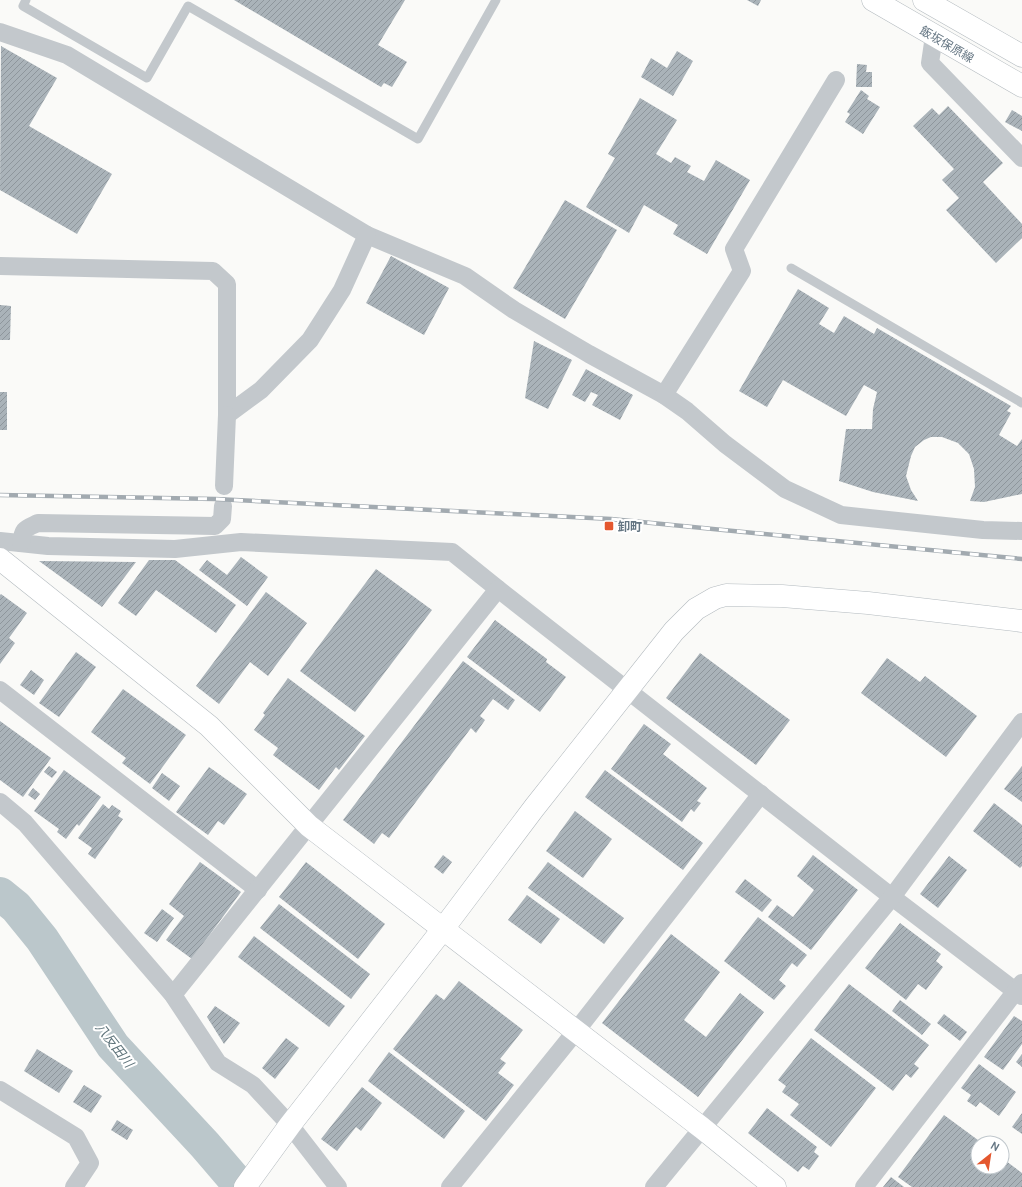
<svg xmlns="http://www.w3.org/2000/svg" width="1022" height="1187" viewBox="0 0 1022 1187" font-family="Cabin,'Noto Sans JP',sans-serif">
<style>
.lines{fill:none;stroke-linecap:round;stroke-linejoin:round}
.river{stroke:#bbc7cb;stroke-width:34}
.building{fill:url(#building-hatch)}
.secondary-casing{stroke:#b3babf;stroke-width:23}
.lane{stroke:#c3c8cc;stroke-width:9}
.street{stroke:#c3c8cc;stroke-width:18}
.secondary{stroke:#fff;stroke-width:22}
.rail-casing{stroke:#a2aab0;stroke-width:4.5}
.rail{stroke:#fff;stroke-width:3;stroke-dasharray:9;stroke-linecap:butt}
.poi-dot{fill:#e4572e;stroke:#fff;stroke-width:1.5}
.labels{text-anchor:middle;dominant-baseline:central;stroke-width:4;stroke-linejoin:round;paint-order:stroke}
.street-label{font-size:12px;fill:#657683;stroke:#fff}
.poi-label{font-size:12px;font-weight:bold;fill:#657683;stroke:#fff;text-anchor:start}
.water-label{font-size:13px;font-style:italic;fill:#60757c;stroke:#fff}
</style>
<defs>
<pattern id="building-hatch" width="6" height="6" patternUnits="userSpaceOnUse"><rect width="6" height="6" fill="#aab3b9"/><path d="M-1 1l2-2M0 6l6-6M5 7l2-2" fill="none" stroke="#8e969c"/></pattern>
</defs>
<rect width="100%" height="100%" fill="#fafaf8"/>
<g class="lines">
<polyline class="river" points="0,894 16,907 42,939 113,1046 205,1145 241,1187"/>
</g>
<g class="building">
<polygon points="234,0 405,0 378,45 407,62 392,87 384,83 381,87"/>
<polygon points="747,0 761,0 758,6"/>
<polygon points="1,46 57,78 29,126 112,174 77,234 0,190"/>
<polygon points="677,51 693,61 673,96 641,77 651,58 667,68"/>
<polygon points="857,64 867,65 866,72 872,72 872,87 856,87"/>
<polygon points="861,90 869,96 867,99 880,107 863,134 845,122 850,114 847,112"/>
<polygon points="640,98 677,120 656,154 671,163 675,157 691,166 687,172 704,181 716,160 750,180 707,254 673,234 678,225 644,205 629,233 586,207 615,158 608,154"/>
<polygon points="948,106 1003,163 983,182 1022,224 1022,238 996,263 946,210 959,198 942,180 954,169 913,126 932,108 939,115"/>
<polygon points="1012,110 1022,116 1022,131 1005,122"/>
<polygon points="565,200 617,230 565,319 513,288"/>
<polygon points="391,256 449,288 424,335 366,303"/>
<polygon points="798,289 829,308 819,324 834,333 844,316 874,334 877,328 1011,406 1007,411 1011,413 999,435 1017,446 1022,439 1022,494 984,502 970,501 975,487 974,469 969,454 958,443 942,437 931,437 924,440 915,447 911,456 906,476 911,490 918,501 873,492 839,481 846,429 872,429 873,409 877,392 864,385 846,416 783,380 767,407 739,391"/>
<polygon points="0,305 11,306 10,340 0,340"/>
<polygon points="534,341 572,360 548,409 525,398"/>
<polygon points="586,369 633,395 620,420 592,405 598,395 591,392 585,402 572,395"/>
<rect x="0" y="392" width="7" height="38"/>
<polygon points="241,557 268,577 247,606 199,570 207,560 227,575"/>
<polygon points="149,560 175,560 236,605 216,633 156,590 136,616 118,603"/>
<polygon points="39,561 136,562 102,607"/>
<polygon points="376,569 432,610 355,712 300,671"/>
<polygon points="266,592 307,623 268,676 250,662 219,704 196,686"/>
<polygon points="1,594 27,613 9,638 15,643 0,664 0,595"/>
<polygon points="495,620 547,659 546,662 566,677 540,712 467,657"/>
<polygon points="76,652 96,667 59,717 39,703"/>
<polygon points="700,653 790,720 756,765 666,698"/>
<polygon points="887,658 920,682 925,676 977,716 946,757 861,693"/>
<polygon points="463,661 515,700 508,710 493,699 480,716 485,720 476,733 471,728 389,838 382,833 374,844 343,820"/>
<polygon points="31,670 44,680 34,695 20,685"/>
<polygon points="288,678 365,736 339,770 336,767 319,790 273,755 278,748 254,730 265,715 263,713"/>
<polygon points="123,689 186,735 150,784 122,763 126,758 91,732"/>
<polygon points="0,721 51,758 23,797 0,780"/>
<polygon points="644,724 671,744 663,754 707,788 697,801 701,803 694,812 691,809 682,822 611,769"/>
<polygon points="49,766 57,772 52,778 44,772"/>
<polygon points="1022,766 1022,802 1004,789"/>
<polygon points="209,767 247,794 224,825 218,821 208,835 176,812"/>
<polygon points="64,770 101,797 79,826 77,824 66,839 57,832 59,829 34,811"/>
<polygon points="605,770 703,843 683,870 585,797"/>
<polygon points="162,773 180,786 169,801 152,788"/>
<polygon points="33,788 40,794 35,800 28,795"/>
<polygon points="994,803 1022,825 1022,866 1020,868 973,831"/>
<polygon points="103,804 109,809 112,805 121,811 118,816 123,819 95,859 88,854 92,848 78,838"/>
<polygon points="575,811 612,839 583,878 546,851"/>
<polygon points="443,855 452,862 443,874 434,867"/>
<polygon points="813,855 858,890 811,950 768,917 777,905 793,917 814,890 797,876"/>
<polygon points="949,856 967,870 938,908 920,894"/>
<polygon points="200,862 241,892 192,959 166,940 184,916 169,904"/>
<polygon points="306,862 385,924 358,959 279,897"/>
<polygon points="548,862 624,918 604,944 528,888"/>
<polygon points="745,879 772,900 762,912 735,892"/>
<polygon points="527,895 560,919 541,944 508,920"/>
<polygon points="279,904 370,974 351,999 260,928"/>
<polygon points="162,909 174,918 157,942 144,933"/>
<polygon points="758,917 807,955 797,967 792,963 779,980 786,986 774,1000 724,961"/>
<polygon points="900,923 941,954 936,961 943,967 926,990 918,984 906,1000 865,968"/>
<polygon points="671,934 720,972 684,1020 706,1037 740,993 764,1012 698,1097 602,1023"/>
<polygon points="254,936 345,1006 329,1027 238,957"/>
<polygon points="459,981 523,1030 500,1059 506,1063 498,1073 514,1085 486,1121 393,1049 436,994 444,1000"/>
<polygon points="849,984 929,1045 914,1064 919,1068 911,1078 906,1074 893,1091 814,1030"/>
<polygon points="900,1000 931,1024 922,1035 892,1011"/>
<polygon points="215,1006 240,1023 224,1044 207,1017"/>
<polygon points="944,1014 967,1032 960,1041 937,1023"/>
<polygon points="1014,1016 1022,1021 1022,1044 1003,1070 984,1057"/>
<polygon points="286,1038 299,1048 275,1079 262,1068"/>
<polygon points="811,1038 876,1088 831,1147 790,1115 799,1104 782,1092 786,1086 778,1080"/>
<polygon points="37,1049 73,1071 59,1093 24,1071"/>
<polygon points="389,1052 465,1111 444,1139 368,1081"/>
<polygon points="1022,1054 1022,1067 1016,1062"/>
<polygon points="979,1064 1016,1092 999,1116 980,1102 976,1107 967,1101 971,1095 961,1088"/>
<polygon points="84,1085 102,1096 91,1113 73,1102"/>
<polygon points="362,1087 382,1103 361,1131 356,1127 337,1151 321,1139"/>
<polygon points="767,1108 817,1147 814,1152 819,1156 809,1170 803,1166 798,1172 748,1133"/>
<polygon points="1022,1113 1022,1134 1012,1127"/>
<polygon points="944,1115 982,1143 978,1143 978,1167 1002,1167 1002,1158 1022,1173 1022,1187 912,1187 898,1177"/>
<polygon points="117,1120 133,1130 127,1140 111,1130"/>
<polygon points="891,1177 904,1187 883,1187"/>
</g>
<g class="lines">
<g class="secondary-casing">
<g id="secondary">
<polyline points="873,0 1022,86"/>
<polyline points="924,0 1022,56"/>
<polyline points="0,559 209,726 309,826 702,1128 775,1187"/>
<polyline points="245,1187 290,1125 443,929 534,808 674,631 696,609 715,598 726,595 782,596 868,603 1022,621"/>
</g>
</g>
<g class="lane">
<polyline points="26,0 23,6 147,78 188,6 418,139 496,0"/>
<polyline points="791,268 1022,403"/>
</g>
<g class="street">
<polyline points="0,32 67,55 367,235 465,276 514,310 589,354 664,395 742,271 734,249 836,80"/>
<polyline points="934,36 930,63 1022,158"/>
<polyline points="0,266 213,271 227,284 227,415 261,390 310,340 342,290 367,235"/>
<polyline points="664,395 687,411 725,444 785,489 841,515 983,530 1022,531"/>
<polyline points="224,486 227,415"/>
<polyline points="0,541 48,546 175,549 241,542 452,552 498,589"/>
<path d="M21 543C23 528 25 529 38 523L215 526 222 519 223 506"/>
<polyline points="0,690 258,890"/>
<polyline points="0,802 25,823 173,995 218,1063 253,1085 290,1125 338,1187"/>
<polyline points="173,995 498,589 892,897 1022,996"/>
<polyline points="0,1090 76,1137 90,1163 74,1187"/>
<polyline points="450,1187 576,1031 761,794"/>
<polyline points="654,1187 892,897 1022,722"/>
<polyline points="864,1187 1022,983"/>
</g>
<use href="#secondary" class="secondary"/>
<g class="rail-casing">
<polyline id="rail" points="0,495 215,499 611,519 1022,559"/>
</g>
<use href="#rail" class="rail"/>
</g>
<rect class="poi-dot" x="604" y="521" width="10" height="10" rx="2"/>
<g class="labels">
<g class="street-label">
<text transform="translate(947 44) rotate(30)">飯坂保原線</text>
</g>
<g class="poi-label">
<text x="618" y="526">卸町</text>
</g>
<g class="water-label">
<text transform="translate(115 1045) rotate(52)">八反田川</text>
</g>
</g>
<g transform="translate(990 1155) rotate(30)"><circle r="19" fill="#ffffff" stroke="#c1c8cd"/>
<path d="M0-3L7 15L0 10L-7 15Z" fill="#e4572e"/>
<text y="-6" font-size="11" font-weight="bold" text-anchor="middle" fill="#657683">N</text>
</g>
</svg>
